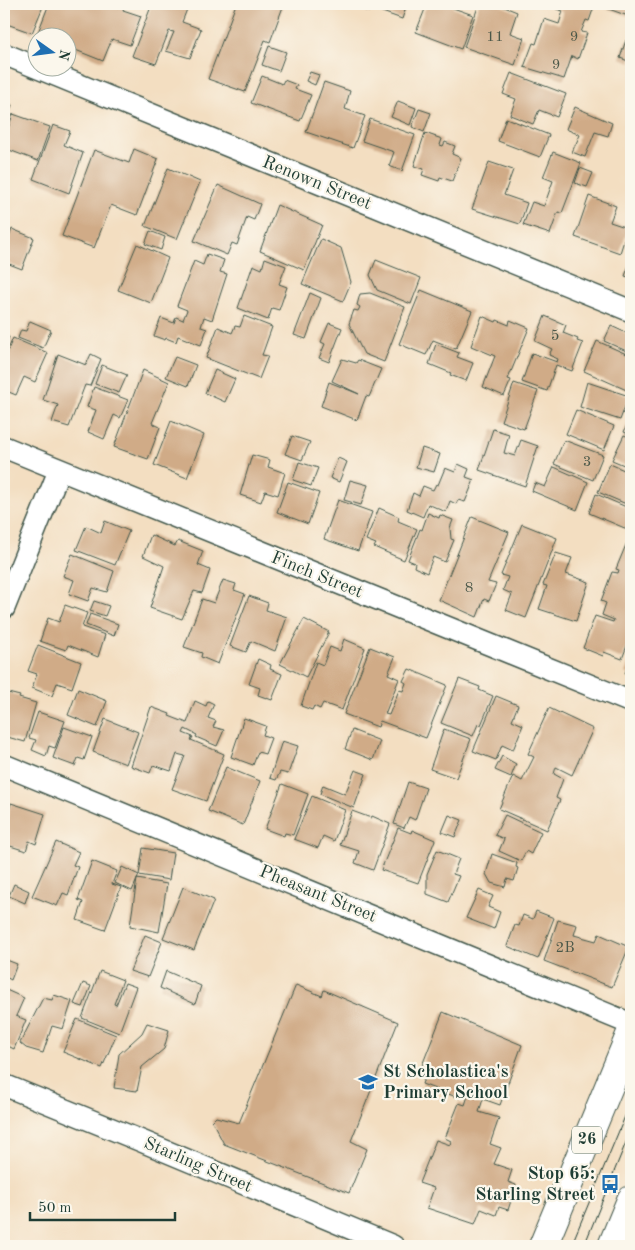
<svg xmlns="http://www.w3.org/2000/svg" width="635" height="1250" viewBox="0 0 635 1250" font-family="'Old Standard TT',serif">
<style>
.building{fill:#d0ab87}
.lines{fill:none;stroke-linecap:round;stroke-linejoin:round}
.street-casing{stroke:#3f5549;stroke-width:24}
.highway-casing{stroke:#3f5549;stroke-width:30}
.street{stroke:#fff;stroke-width:21}
.highway{stroke:#fff;stroke-width:28}
.tram{stroke:#1f3d34;stroke-width:1}
.labels{text-anchor:middle;dominant-baseline:central;stroke-width:4.5;stroke-linejoin:round;paint-order:stroke}
.number-label{font-size:15px;fill:#4b5849}
.shield{fill:#fbf7ec;stroke:#61756b;stroke-width:1}
.shield-label{font-size:16px;font-weight:bold;fill:#1f3d34}
.street-label{font-size:18px;fill:#1f3d34;stroke:#fbf7ec}
.poi-label{font-size:18px;font-weight:bold;fill:#1f3d34;stroke:#fbf7ec;text-anchor:start}
</style>
<rect width="100%" height="100%" fill="#fbf7ec"/>
<filter id="ink" filterUnits="userSpaceOnUse"><feTurbulence type="fractalNoise" baseFrequency=".02" numOctaves="2"/><feDisplacementMap in="SourceGraphic" scale="10" xChannelSelector="R" yChannelSelector="G"/><feConvolveMatrix kernelMatrix="1 2 1 2 8 2 1 2 1" color-interpolation-filters="sRGB"/></filter>
<filter id="wash" filterUnits="userSpaceOnUse"><feTurbulence type="fractalNoise" baseFrequency=".0096" numOctaves="4" result="noise"/><feDisplacementMap in="SourceGraphic" scale="20" xChannelSelector="R" yChannelSelector="G"/><feGaussianBlur stdDeviation="1.12" result="paint"/><feColorMatrix in="noise" values="0 0 0 0 0 0 0 0 0 0 0 0 0 0 0 0 0 1.4 0 .05"/><feComposite in="paint" operator="in"/></filter>
<g filter="url(#wash)">
<rect width="100%" height="100%" fill="#f3dec1"/>
<g id="blocks">
<g class="building">
<polygon points="4,4 44,4 32,33 4,23"/>
<polygon points="49,4 125,4 123,10 141,16 130,45 112,39 103,61 68,47 68,38 42,38 37,35"/>
<polygon points="152,4 189,4 182,22 201,29 190,58 166,51 174,32 169,31 156,64 132,56"/>
<polygon points="236,4 284,4 270,42 265,40 245,92 208,79"/>
<polygon points="351,4 407,4 402,19 371,8 369,12 351,6"/>
<polygon points="427,4 454,4 453,8 473,15 461,49 416,32"/>
<polygon points="479,4 497,4 517,12 510,33 524,38 515,65 464,47"/>
<polygon points="558,4 595,4 589,21 586,20 581,32 587,33 578,59 572,56 564,79 524,67 533,43 536,44 544,19 559,24 563,11 556,9"/>
<polygon points="607,4 631,4 631,17 606,8"/>
<polygon points="626,40 631,42 631,62 620,58"/>
<polygon points="269,46 286,52 279,71 262,65"/>
<polygon points="310,72 319,75 315,85 306,81"/>
<polygon points="511,73 566,94 557,117 539,110 533,124 510,115 516,99 503,94"/>
<polygon points="262,76 282,84 284,80 297,85 295,89 311,95 300,121 251,103"/>
<polygon points="324,82 350,91 345,109 365,116 353,148 306,132"/>
<polygon points="398,101 416,108 410,125 391,117"/>
<polygon points="4,102 12,105 4,125"/>
<polygon points="575,107 612,123 608,136 595,132 585,157 572,152 580,135 566,129"/>
<polygon points="419,109 431,113 424,132 412,127"/>
<polygon points="13,114 50,127 38,161 4,148 4,140"/>
<polygon points="506,118 549,135 540,157 498,141"/>
<polygon points="370,119 415,135 402,171 389,166 394,152 362,141"/>
<polygon points="53,125 70,131 64,145 83,153 69,193 33,179"/>
<polygon points="425,133 442,139 440,145 443,146 445,142 455,146 452,154 461,158 452,181 440,177 439,181 422,175 424,169 414,166"/>
<polygon points="134,149 158,159 137,215 111,205 94,248 62,236 94,150 129,163"/>
<polygon points="553,152 581,163 562,213 558,212 550,234 523,225 532,202 544,206 553,181 543,177"/>
<polygon points="489,162 513,170 504,195 527,203 520,224 472,209"/>
<polygon points="168,168 200,182 177,239 145,226"/>
<polygon points="580,168 593,173 587,187 575,183"/>
<polygon points="218,185 260,204 254,220 247,217 237,245 232,243 227,255 194,241"/>
<polygon points="589,196 616,206 610,222 628,228 620,253 575,237"/>
<polygon points="277,205 322,225 304,270 260,251"/>
<polygon points="12,229 34,238 22,269 4,262 4,251"/>
<polygon points="150,231 165,237 161,250 145,244"/>
<polygon points="321,239 341,248 351,282 343,301 302,284"/>
<polygon points="137,244 168,258 151,303 118,290"/>
<polygon points="207,254 224,260 220,272 227,274 212,320 204,317 201,327 207,329 201,345 178,336 176,342 166,338 165,340 154,336 161,318 174,323 176,317 183,320 187,310 177,306 194,261 203,265"/>
<polygon points="265,258 286,266 279,284 287,287 279,310 272,308 268,320 238,308 253,265 262,269"/>
<polygon points="376,260 421,278 411,304 377,290 370,275"/>
<polygon points="631,260 631,278 625,276"/>
<polygon points="421,290 472,311 456,349 433,340 426,355 399,344"/>
<polygon points="310,293 321,298 306,339 294,335"/>
<polygon points="370,293 405,307 384,362 364,354 349,324 354,310 358,311 360,307 357,305 360,294"/>
<polygon points="244,316 272,327 262,355 268,356 259,379 206,358 218,327 232,333 235,326 240,327"/>
<polygon points="482,316 496,322 497,320 509,325 510,320 529,328 508,379 511,380 504,396 483,387 495,356 471,346"/>
<polygon points="545,316 566,325 563,333 578,339 577,341 583,343 572,371 556,365 547,391 522,382 532,353 557,362 558,359 549,355 552,349 535,341"/>
<polygon points="30,321 51,330 43,348 18,338 21,330 26,331"/>
<polygon points="329,323 342,328 329,362 319,358 325,344 321,342"/>
<polygon points="611,326 631,335 631,353 604,341"/>
<polygon points="4,335 9,337 4,351"/>
<polygon points="13,338 48,353 35,382 24,377 16,395 4,390 4,359"/>
<polygon points="597,341 631,356 631,392 584,371"/>
<polygon points="436,344 459,353 457,357 473,363 466,381 450,375 451,373 429,364"/>
<polygon points="58,354 86,365 91,354 101,359 90,386 85,385 69,427 52,422 58,405 43,400"/>
<polygon points="175,357 196,365 188,386 166,377"/>
<polygon points="342,359 356,363 358,360 381,369 369,397 366,396 357,420 321,406 329,382 359,394 332,381"/>
<polygon points="102,365 127,375 119,393 95,384"/>
<polygon points="143,370 169,382 152,423 160,427 148,459 114,447"/>
<polygon points="215,370 235,379 225,402 205,393"/>
<polygon points="587,382 629,396 620,420 580,407"/>
<polygon points="514,383 538,391 524,429 501,421"/>
<polygon points="94,387 128,400 120,418 114,415 104,439 88,432 96,410 87,407"/>
<polygon points="576,410 614,426 604,450 566,434"/>
<polygon points="631,415 631,435 624,432"/>
<polygon points="171,421 204,435 187,478 154,465"/>
<polygon points="493,429 509,434 504,453 515,456 521,440 538,446 525,486 479,470"/>
<polygon points="624,435 631,438 631,468 612,460"/>
<polygon points="292,436 310,442 302,460 285,454"/>
<polygon points="564,440 603,455 593,480 554,464"/>
<polygon points="422,448 440,454 434,472 416,467"/>
<polygon points="252,455 270,460 268,467 285,473 278,495 265,491 261,502 240,495"/>
<polygon points="338,458 347,462 339,482 330,478"/>
<polygon points="299,462 318,468 311,486 293,480"/>
<polygon points="458,464 469,469 466,477 474,480 465,502 458,500 456,504 450,501 446,512 428,504 423,517 407,510 413,493 419,496 423,486 433,490 436,484 438,485 445,468 455,472"/>
<polygon points="610,464 631,473 631,506 598,492"/>
<polygon points="554,467 588,482 577,510 532,491 535,483 545,487"/>
<polygon points="350,480 368,485 361,505 344,500"/>
<polygon points="288,482 319,493 308,524 277,512"/>
<polygon points="596,494 631,509 631,519 627,529 589,513"/>
<polygon points="338,500 372,512 358,551 324,539"/>
<polygon points="379,508 399,517 398,521 417,529 404,560 374,547 376,544 366,540"/>
<polygon points="428,513 439,518 440,515 453,520 450,528 451,539 454,540 445,562 433,557 427,573 414,567 415,563 408,560 420,529 422,530"/>
<polygon points="472,517 509,532 488,582 496,584 489,601 484,599 477,617 439,600"/>
<polygon points="105,521 129,531 115,565 76,550 86,526 101,533"/>
<polygon points="522,524 557,538 526,618 506,610 512,594 503,590 508,577 501,575"/>
<polygon points="151,535 175,546 178,541 203,551 198,565 210,570 202,593 194,591 182,619 150,608 164,566 143,556"/>
<polygon points="628,540 631,541 631,635 622,659 604,652 603,656 583,648 595,616 613,622 614,620 602,615 606,603 601,601 612,572 618,573 619,570 616,569"/>
<polygon points="556,553 572,558 566,574 589,582 576,621 539,609 547,586 543,585"/>
<polygon points="72,554 114,571 107,592 93,588 88,601 69,594 74,580 63,576"/>
<polygon points="223,580 236,584 234,590 245,594 218,664 201,657 202,653 184,647 202,599 214,603"/>
<polygon points="249,596 268,603 266,610 287,617 275,651 251,641 246,652 230,646"/>
<polygon points="94,601 109,606 105,616 90,611"/>
<polygon points="65,605 87,613 82,627 105,635 98,657 68,645 66,650 40,641 48,618 59,622"/>
<polygon points="90,614 118,624 114,636 86,625"/>
<polygon points="304,619 329,632 306,677 280,664"/>
<polygon points="344,639 365,648 342,710 323,703 320,709 314,706 312,710 301,706 316,662 323,665 330,647 340,651"/>
<polygon points="38,645 81,662 72,688 57,683 52,696 32,688 37,674 28,671"/>
<polygon points="370,647 395,657 388,674 399,679 385,714 389,715 399,690 403,691 406,683 403,681 409,669 447,685 426,738 380,721 378,727 344,714"/>
<polygon points="631,658 631,675 625,673"/>
<polygon points="258,659 271,665 270,669 282,674 272,700 258,695 260,688 249,684"/>
<polygon points="459,679 480,687 479,690 493,696 481,725 478,724 473,736 441,723"/>
<polygon points="78,689 107,701 97,727 68,715"/>
<polygon points="4,692 20,696 19,698 36,703 25,742 4,736"/>
<polygon points="496,696 518,705 512,720 523,725 513,750 502,745 496,760 473,751"/>
<polygon points="195,701 206,706 208,701 214,704 208,718 216,721 213,727 224,730 217,746 196,737 197,735 185,729 183,733 193,737 191,740 224,754 206,801 172,789 185,756 177,754 171,771 153,765 150,773 131,766 151,707 170,714 169,716 187,723"/>
<polygon points="549,708 593,729 572,775 556,767 554,774 563,779 556,798 560,800 547,830 499,809 513,776 522,781 534,757 528,754"/>
<polygon points="38,712 65,721 55,748 49,746 46,756 32,750 36,740 29,738"/>
<polygon points="244,718 266,726 263,735 271,738 265,754 258,752 253,765 231,757"/>
<polygon points="105,719 138,732 126,764 93,752"/>
<polygon points="64,727 92,737 84,760 78,758 75,766 53,758"/>
<polygon points="444,729 471,739 456,778 430,769"/>
<polygon points="352,730 380,741 373,760 345,749"/>
<polygon points="282,741 298,746 288,774 280,772 276,780 270,778"/>
<polygon points="502,756 516,764 511,777 495,770"/>
<polygon points="226,767 260,781 243,825 208,811"/>
<polygon points="355,770 366,774 354,808 320,794 323,785 345,794"/>
<polygon points="408,782 426,788 415,820 409,817 404,828 394,824"/>
<polygon points="282,784 308,794 293,835 285,833 284,836 265,829"/>
<polygon points="312,796 345,810 334,841 323,836 318,848 294,839"/>
<polygon points="11,803 45,814 36,844 29,841 26,851 4,844 4,829"/>
<polygon points="352,811 371,818 372,816 390,824 373,870 355,863 359,851 340,845"/>
<polygon points="449,815 462,820 455,837 442,832"/>
<polygon points="505,815 541,832 531,854 526,851 521,861 499,851 504,839 495,835"/>
<polygon points="398,828 411,833 412,830 435,840 418,883 381,870"/>
<polygon points="56,842 79,852 73,865 78,867 68,895 63,893 57,906 32,896"/>
<polygon points="143,848 173,853 169,880 139,875 132,891 115,883 122,867 139,875"/>
<polygon points="437,850 459,859 453,874 459,876 448,902 427,894 427,874"/>
<polygon points="492,854 517,863 516,867 518,868 514,881 507,879 505,887 491,883 486,874"/>
<polygon points="92,861 117,871 112,884 121,887 105,930 77,920 83,902 78,900"/>
<polygon points="137,879 167,884 159,932 130,926"/>
<polygon points="14,884 29,891 25,903 9,896"/>
<polygon points="183,887 214,900 194,950 163,938"/>
<polygon points="479,890 493,896 488,907 500,912 494,929 466,918"/>
<polygon points="536,911 554,918 538,959 507,946 515,925 519,926 523,915 533,919"/>
<polygon points="558,920 577,925 574,935 596,941 599,934 629,947 612,987 544,961"/>
<polygon points="145,935 162,942 148,977 130,971"/>
<polygon points="4,959 17,964 11,980 4,976"/>
<polygon points="100,971 123,980 114,1004 116,1005 125,983 136,987 119,1033 82,1018"/>
<polygon points="166,971 201,986 195,1004 160,988"/>
<polygon points="83,983 91,986 83,1007 74,1004"/>
<polygon points="296,985 322,996 324,990 398,1022 351,1141 367,1149 349,1193 224,1144 212,1121 216,1117 239,1123"/>
<polygon points="4,989 24,998 16,1016 26,1020 14,1049 4,1044"/>
<polygon points="54,995 72,1001 63,1029 52,1026 43,1053 26,1048 20,1043 43,998 52,1000"/>
<polygon points="443,1012 522,1045 500,1105 483,1099 479,1112 499,1118 490,1144 501,1148 494,1164 512,1170 508,1182 516,1185 508,1210 499,1207 496,1215 481,1209 475,1224 427,1208 434,1188 419,1183 436,1140 450,1145 451,1141 445,1138 459,1103 465,1105 469,1093 463,1091 459,1098 422,1084 427,1071 421,1068"/>
<polygon points="77,1019 116,1035 102,1068 63,1052"/>
<polygon points="147,1023 169,1030 164,1049 142,1067 137,1091 114,1088 119,1054 142,1033"/>
</g>
</g>
</g>
<g filter="url(#ink)">
<use href="#blocks" fill-opacity="0" stroke="#3f5549" stroke-width="1"/>
<g class="lines">
<g class="street-casing">
<g id="street">
<polyline points="4,54 631,311"/>
<polyline points="4,447 631,702"/>
<polyline points="4,608 59,471"/>
<polyline points="4,765 631,1024"/>
<polyline points="4,1085 139,1140 393,1246"/>
</g>
</g>
<g class="highway-casing">
<g id="highway">
<polyline points="543,1246 631,1033"/>
<polyline points="612,1246 631,1200"/>
</g>
</g>
<use href="#street" class="street"/>
<use href="#highway" class="highway"/>
<g class="tram">
<polyline points="571,1246 631,1102"/>
<polyline points="584,1246 631,1130"/>
</g>
</g>
</g>
<defs>
<g id="school-bare" transform="scale(1.5)"><path d="M0-5L7-2L0 1L-7-2ZM-4 1L0 2.5L4 1V4Q0 6-4 4Z" fill="#1f6fb2" stroke="#fbf7ec" stroke-width="2.5" paint-order="stroke"/></g>
<g id="bus-bare" transform="scale(1.5)"><path d="M-5-6H5V4H4V6H2V4H-2V6H-4V4H-5ZM-3.5-4V0h7V-4ZM-3.5 1.2v1.5H-2V1.2ZM2 1.2v1.5H3.5V1.2Z" fill="#1f6fb2" stroke="#fbf7ec" stroke-width="2.5" paint-order="stroke"/></g>
</defs>
<g fill-rule="evenodd">
<use href="#school-bare" x="368" y="1082"/>
<use href="#bus-bare" x="610" y="1184"/>
</g>
<g class="labels">
<g class="number-label">
<text x="495" y="37">11</text>
<text x="574" y="37">9</text>
<text x="556" y="65">9</text>
<text x="555" y="336">5</text>
<text x="587" y="462">3</text>
<text x="469" y="588">8</text>
<text x="565" y="948">2B</text>
</g>
<rect class="shield" x="572" y="1126.5" width="30" height="27" rx="4"/>
<g class="shield-label">
<text x="587" y="1140">26</text>
</g>
<g class="street-label">
<text transform="translate(317 183) rotate(22)">Renown Street</text>
<text transform="translate(317 575) rotate(22)">Finch Street</text>
<text transform="translate(318 894) rotate(22)">Pheasant Street</text>
<text transform="translate(198 1165) rotate(23)">Starling Street</text>
</g>
<g class="poi-label">
<text x="383" y="1072">St Scholastica's<tspan x="383" dy="21">Primary School</tspan></text>
<text x="595" y="1174" text-anchor="end">Stop 65:<tspan x="595" dy="21">Starling Street</tspan></text>
</g>
</g>
<rect width="635" height="1250" fill="none" stroke="#fbf7ec" stroke-width="20"/>
<g transform="translate(52 52) rotate(104)"><circle r="24" fill="#fbf7ec" stroke="#a3ada2"/>
<path d="M0-4L9 19L0 12L-9 19Z" fill="#1f6fb2"/>
<text y="-8" font-size="14" font-weight="bold" text-anchor="middle" fill="#1f3d34">N</text>
</g>
<path d="M30 1212v8h145v-8" fill="none" stroke="#1f3d34" stroke-width="2.5"/>
<text x="38" y="1212" font-size="15" fill="#1f3d34" stroke="#fbf7ec" stroke-width="4" paint-order="stroke">50 m</text>
</svg>
